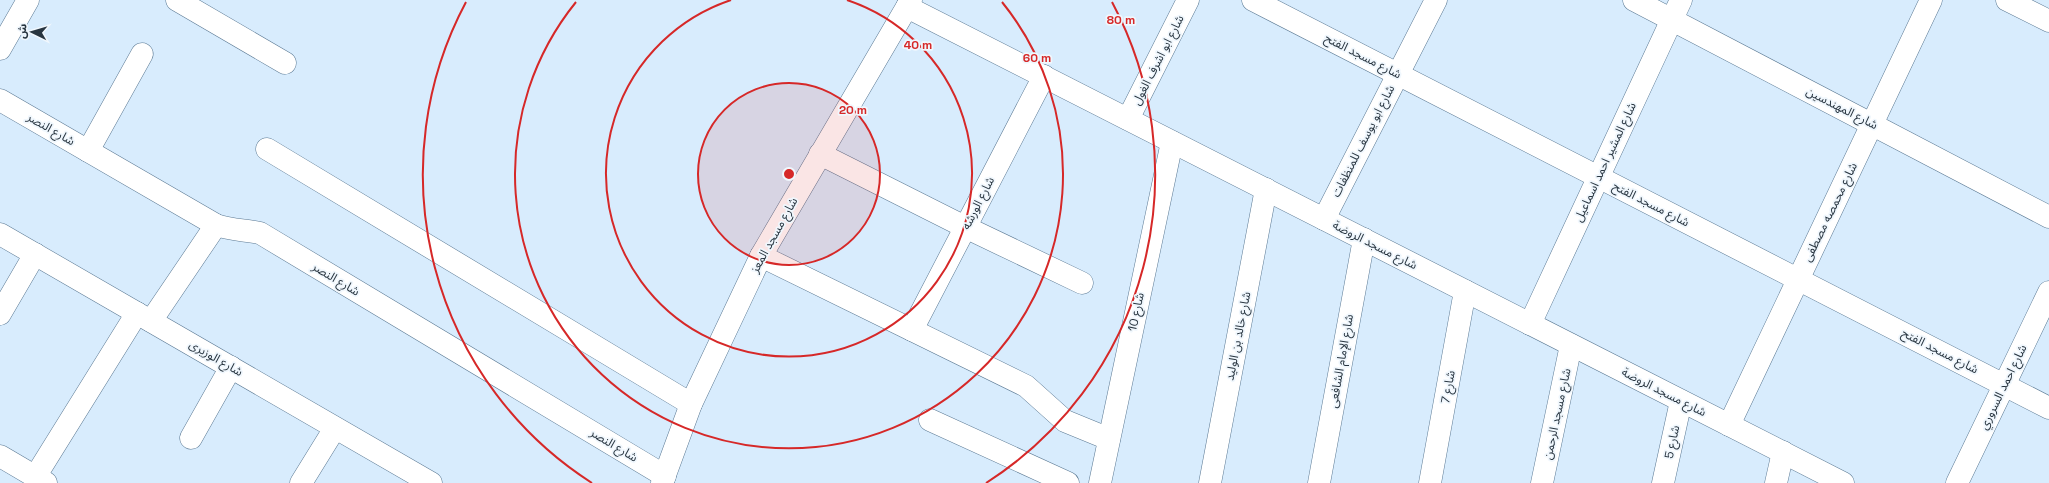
<svg xmlns="http://www.w3.org/2000/svg" width="2049" height="483" viewBox="0 0 2049 483" font-family="'Space Grotesk','Noto Sans Arabic',sans-serif">
<style>
.lines{fill:none;stroke-linecap:round;stroke-linejoin:round}
.minor-casing{stroke:#5c7a94;stroke-width:23}
.minor{stroke:#fff;stroke-width:22}
.ring{fill:none;stroke:#d62828;stroke-width:2}
.labels{text-anchor:middle;dominant-baseline:central;stroke-width:3.5;stroke-linejoin:round;paint-order:stroke}
.street-label{font-size:12px;fill:#283540;stroke:#f0f7fd}
.centre{fill:#d62828;stroke:#f0f7fd;stroke-width:2}
.ring-label{font-size:12px;text-anchor:middle;font-weight:bold;fill:#d62828;stroke:#f0f7fd;stroke-width:3.5;stroke-linejoin:round;paint-order:stroke}
</style>
<rect width="100%" height="100%" fill="#d8ecfd"/>
<g class="lines">
<g class="minor-casing">
<g id="minor">
<polyline points="177,0 285,63"/>
<polyline points="1253,0 2049,408"/>
<polyline points="1634,0 2049,217"/>
<polyline points="2007,0 2049,21"/>
<polyline points="907,7 1843,483"/>
<polyline points="0,49 28,0"/>
<path d="M0 100 216 225C230 230 245 230 260 233L665 476"/>
<polyline points="1128,119 1188,0"/>
<polyline points="267,149 691,404"/>
<polyline points="88,151 142,54"/>
<polyline points="820,154 965,227 1082,283"/>
<polyline points="1324,219 1436,0"/>
<polyline points="0,234 431,483"/>
<polyline points="761,256 1026,386 1065,421 1109,439"/>
<polyline points="0,314 35,254"/>
<polyline points="151,321 216,225"/>
<polyline points="1530,324 1681,0"/>
<polyline points="912,330 1044,76"/>
<polyline points="930,420 1068,483"/>
<polyline points="1729,425 1931,0"/>
<polyline points="191,438 231,367"/>
<polyline points="0,456 46,483"/>
<polyline points="35,477 137,313"/>
<polyline points="301,483 335,428"/>
<polyline points="662,483 691,404 761,256 911,0"/>
<polyline points="1100,483 1172,142"/>
<polyline points="1210,483 1266,189"/>
<polyline points="1319,483 1364,239"/>
<polyline points="1430,483 1465,291"/>
<polyline points="1542,483 1571,345"/>
<polyline points="1663,483 1681,401"/>
<polyline points="1776,483 1783,452"/>
<polyline points="1957,483 2049,292"/>
</g>
</g>
<use href="#minor" class="minor"/>
</g>
<circle cx="789" cy="174" r="91" fill="#d62828" fill-opacity=".12"/>
<g class="ring">
<circle cx="789" cy="174" r="91"/>
<path d="M847 0A183 183 0 1 1 731 0"/>
<path d="M1002 2A274 274 0 1 1 576 2"/>
<path d="M592 483A366 366 0 0 1 466 2M1112 2A366 366 0 0 1 986 483"/>
</g>
<g class="labels">
<g class="street-label">
<text transform="translate(1363 56) rotate(27)">شارع مسجد الفتح</text>
<text transform="translate(1158 60) rotate(-63)">شارع ابو اشرف الغول</text>
<text transform="translate(1842 108) rotate(27)">شارع المهندسين</text>
<text transform="translate(51 129) rotate(30)">شارع النصر</text>
<text transform="translate(1363 141) rotate(-63)">شارع ابو يوسف للمنظفات</text>
<text transform="translate(1605 162) rotate(-65)">شارع المشير احمد اسماعيل</text>
<text transform="translate(978 203) rotate(-63)">شارع الورشه</text>
<text transform="translate(1651 204) rotate(27)">شارع مسجد الفتح</text>
<text transform="translate(1830 212) rotate(-64)">شارع محمصه مصطفى</text>
<text transform="translate(774 235) rotate(-61)">شارع مسجد المعز</text>
<text transform="translate(1375 245) rotate(27)">شارع مسجد الروضة</text>
<text transform="translate(336 279) rotate(31)">شارع النصر</text>
<text transform="translate(1136 312) rotate(-78)">شارع 10</text>
<text transform="translate(1238 336) rotate(-79)">شارع خالد بن الوليد</text>
<text transform="translate(1940 351) rotate(27)">شارع مسجد الفتح</text>
<text transform="translate(216 358) rotate(30)">شارع الوزيرى</text>
<text transform="translate(1341 361) rotate(-80)">شارع الإمام الشافعى</text>
<text transform="translate(1448 387) rotate(-80)">شارع 7</text>
<text transform="translate(2003 387) rotate(-64)">شارع احمد السروري</text>
<text transform="translate(1664 392) rotate(27)">شارع مسجد الروضة</text>
<text transform="translate(1557 414) rotate(-78)">شارع مسجد الرحمن</text>
<text transform="translate(1672 442) rotate(-78)">شارع 5</text>
<text transform="translate(614 445) rotate(31)">شارع النصر</text>
</g>
</g>
<circle cx="789" cy="174" r="6" class="centre"/>
<g class="ring-label">
<text x="1121" y="24">80 m</text>
<text x="918" y="49">40 m</text>
<text x="1037" y="62">60 m</text>
<text x="853" y="114">20 m</text>
</g>
<g transform="translate(32 32) rotate(275)" stroke="#f0f7fd" stroke-width="3" paint-order="stroke">
<path d="M0-3L7 15L0 10L-7 15Z" fill="#283540"/>
<text y="-6" font-size="11" font-weight="bold" text-anchor="middle" fill="#283540">ش</text>
</g>
</svg>
